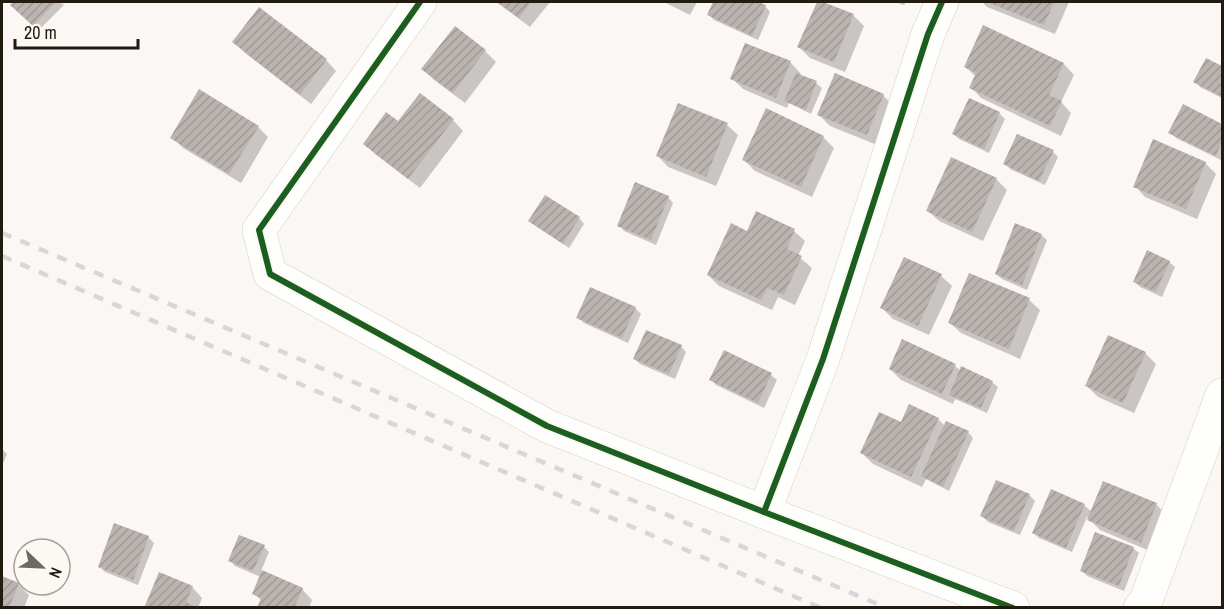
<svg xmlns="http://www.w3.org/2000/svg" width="1224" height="609" viewBox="0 0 1224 609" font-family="'Archivo Narrow',sans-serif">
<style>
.shadow{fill:#0003}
.building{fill:url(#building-hatch)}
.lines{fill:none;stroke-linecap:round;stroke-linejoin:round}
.minor-casing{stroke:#d5d0c9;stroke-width:34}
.minor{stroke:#fefefd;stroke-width:33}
.rail{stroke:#d7d7d5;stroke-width:4.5;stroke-dasharray:10 10;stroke-linecap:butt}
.cycleway-casing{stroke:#fcf8f2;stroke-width:10}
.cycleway{stroke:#1b5e20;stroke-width:6}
</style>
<defs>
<pattern id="building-hatch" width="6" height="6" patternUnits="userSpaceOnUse" patternTransform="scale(1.5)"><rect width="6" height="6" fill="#bbb3b0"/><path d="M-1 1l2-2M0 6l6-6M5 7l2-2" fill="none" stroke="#a09996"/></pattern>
</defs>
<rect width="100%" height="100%" fill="#faf7f4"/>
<g class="shadow">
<polygon points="15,2 60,2 64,5 39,30 12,5"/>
<polygon points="496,2 550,2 530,27"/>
<polygon points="664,2 697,2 690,15"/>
<polygon points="715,2 754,2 765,6 770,12 758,40 714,20 709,14"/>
<polygon points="819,2 853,15 864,26 845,72 810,58 799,47"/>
<polygon points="895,2 906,2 904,5"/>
<polygon points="982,2 1069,2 1055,34 987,7"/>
<polygon points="234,42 326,60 336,71 311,104 245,53"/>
<polygon points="746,45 791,63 801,74 800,76 816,83 822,88 811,114 789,103 787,108 743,89 732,78"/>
<polygon points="485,51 496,62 465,103 434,80 423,69"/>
<polygon points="1206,60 1222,68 1222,98 1200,87 1195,81"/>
<polygon points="1064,64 1074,75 1061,102 1071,113 1061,136 981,98 971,87 976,77 965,66"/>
<polygon points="883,95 893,106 877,145 830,126 819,115"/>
<polygon points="970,100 1000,114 1005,119 989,153 959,139 954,134"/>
<polygon points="679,105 727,125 738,135 716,186 668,167 658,156"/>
<polygon points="1183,106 1222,125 1221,160 1176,138 1170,132"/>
<polygon points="453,120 463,131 420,188 375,154 365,144"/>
<polygon points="258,127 268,137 241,183 183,148 172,137"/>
<polygon points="823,137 834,148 812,197 755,171 744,160"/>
<polygon points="1154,141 1205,163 1216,174 1197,219 1145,197 1135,186"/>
<polygon points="1053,152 1058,157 1045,185 1010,169 1005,164"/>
<polygon points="996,179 1007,190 983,241 939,221 928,211"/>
<polygon points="668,197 673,203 656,245 624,231 619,225"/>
<polygon points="579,218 584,224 569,248 530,221"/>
<polygon points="794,231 805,241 798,256 812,268 795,305 778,297 772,310 719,286 708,275 748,233"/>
<polygon points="1041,235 1047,240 1027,290 1002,279 996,274"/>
<polygon points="1169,262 1175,267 1162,297 1140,287 1135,282"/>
<polygon points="941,276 952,286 929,335 893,319 882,308"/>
<polygon points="1029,300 1040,310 1020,359 961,333 950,323"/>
<polygon points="635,308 641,314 628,343 584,323 578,317"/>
<polygon points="903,341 955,366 961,371 992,382 998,387 987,413 955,399 953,404 901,380 890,369"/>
<polygon points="681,346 686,352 675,379 640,364 635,359"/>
<polygon points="725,352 771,375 777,380 764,408 716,385 711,379"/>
<polygon points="1145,353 1156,364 1134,413 1098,397 1087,386"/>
<polygon points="938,419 945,426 968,432 973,438 949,491 926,479 922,487 873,464 862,453 902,424"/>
<polygon points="2,449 7,454 2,466"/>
<polygon points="1104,483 1157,505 1167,516 1152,552 1100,530 1087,517 1072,552 1039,538 1033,533 1084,505 1092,512"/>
<polygon points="1029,495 1035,501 1020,535 988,522 982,516"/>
<polygon points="115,525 149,538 154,543 138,585 105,572 100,567"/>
<polygon points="264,547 269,552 261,571 302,589 312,600 309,608 259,608 262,601 254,594 261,577 235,566 230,560"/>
<polygon points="1133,548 1139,553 1124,591 1087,576 1082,571"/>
<polygon points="2,578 18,584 29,595 24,608 2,608"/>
<polygon points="192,587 202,598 198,608 145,608"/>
</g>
<g class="building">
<polygon points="13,2 56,2 33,26 10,5"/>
<polygon points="497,2 531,2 519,18"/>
<polygon points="713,2 758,2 766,5 752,36 707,15"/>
<polygon points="817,2 823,2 854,14 834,62 797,47"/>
<polygon points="987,2 1054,2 1044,25"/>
<polygon points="259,7 327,59 300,95 232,42"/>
<polygon points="983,25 1064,63 1049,95 1062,101 1050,126 969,88 976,73 964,67"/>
<polygon points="455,26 486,50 453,93 421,69"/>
<polygon points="745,43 791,61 776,98 730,79"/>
<polygon points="1206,58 1222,66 1222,97 1193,82"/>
<polygon points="796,73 817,81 806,110 784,101"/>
<polygon points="835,73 884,94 867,135 817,115"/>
<polygon points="199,89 259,126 229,174 170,138"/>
<polygon points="420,93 454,119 408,179 363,144 386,112 398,121"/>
<polygon points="969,98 1000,112 984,149 952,134"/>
<polygon points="678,103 728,123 706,177 656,156"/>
<polygon points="1183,104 1222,124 1222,141 1216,156 1168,133"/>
<polygon points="766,108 824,136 801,187 742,160"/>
<polygon points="1017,134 1054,150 1039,181 1003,164"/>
<polygon points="1153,139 1206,162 1186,209 1133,187"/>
<polygon points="951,157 997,178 972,232 926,211"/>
<polygon points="635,182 669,196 651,240 617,226"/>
<polygon points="545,195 580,217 563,244 528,221"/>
<polygon points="756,211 795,229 787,249 802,256 784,295 767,288 761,300 707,275 731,223 747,231"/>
<polygon points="1015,223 1042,234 1022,285 995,274"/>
<polygon points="1147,250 1170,261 1156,292 1133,282"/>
<polygon points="904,257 942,274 918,326 880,308"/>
<polygon points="969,273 1030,298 1009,349 948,323"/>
<polygon points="590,287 636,307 622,338 576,318"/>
<polygon points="646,330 682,345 669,374 633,359"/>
<polygon points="1108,335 1146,352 1123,403 1085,386"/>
<polygon points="902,339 956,364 942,394 889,369"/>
<polygon points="724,350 772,373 758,403 709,380"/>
<polygon points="961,366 993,381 981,408 949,395"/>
<polygon points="909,404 939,418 911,477 860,453 879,412 901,422"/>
<polygon points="946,421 969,431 943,487 921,476"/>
<polygon points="996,480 1030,494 1014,531 980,516"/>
<polygon points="1103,481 1157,503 1141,543 1087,520"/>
<polygon points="1051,489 1085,504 1066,548 1032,533"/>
<polygon points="114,523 149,536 133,580 98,567"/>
<polygon points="1095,532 1134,547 1119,586 1080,571"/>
<polygon points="239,535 265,545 253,571 228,561"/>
<polygon points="262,570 303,588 294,608 257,608 261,598 252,594"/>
<polygon points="159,572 193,586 186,602 198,608 144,608"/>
<polygon points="2,576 19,583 9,608 2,608"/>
</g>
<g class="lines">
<g class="minor-casing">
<g id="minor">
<polyline points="420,2 259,230 270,274 547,426 764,512 1013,608"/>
<polyline points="764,512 823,359 928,34 942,2"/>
<polyline points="1140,608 1145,603 1222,395"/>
</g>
</g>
<use href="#minor" class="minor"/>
<g class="rail">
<polyline points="2,233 887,608"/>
<polyline points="2,256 821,608"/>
</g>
<g class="cycleway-casing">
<g id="cycleway">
<polyline points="420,2 259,230 270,274 547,426 764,512 1013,608"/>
<polyline points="764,512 823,359 928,34 942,2"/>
</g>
</g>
<use href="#cycleway" class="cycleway"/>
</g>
<rect width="1224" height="609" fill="none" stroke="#231b10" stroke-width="6"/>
<g transform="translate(42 567) rotate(113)"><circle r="28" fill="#fcf8f2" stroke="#a5a098" stroke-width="1.5"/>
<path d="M0-4.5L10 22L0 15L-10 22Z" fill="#6e6860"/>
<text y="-9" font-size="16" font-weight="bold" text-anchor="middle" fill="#231b10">N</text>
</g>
<path d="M15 39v9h123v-9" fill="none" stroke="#231b10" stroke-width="3"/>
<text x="24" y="39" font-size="18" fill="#231b10" stroke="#fcf8f2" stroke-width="4.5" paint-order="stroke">20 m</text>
</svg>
